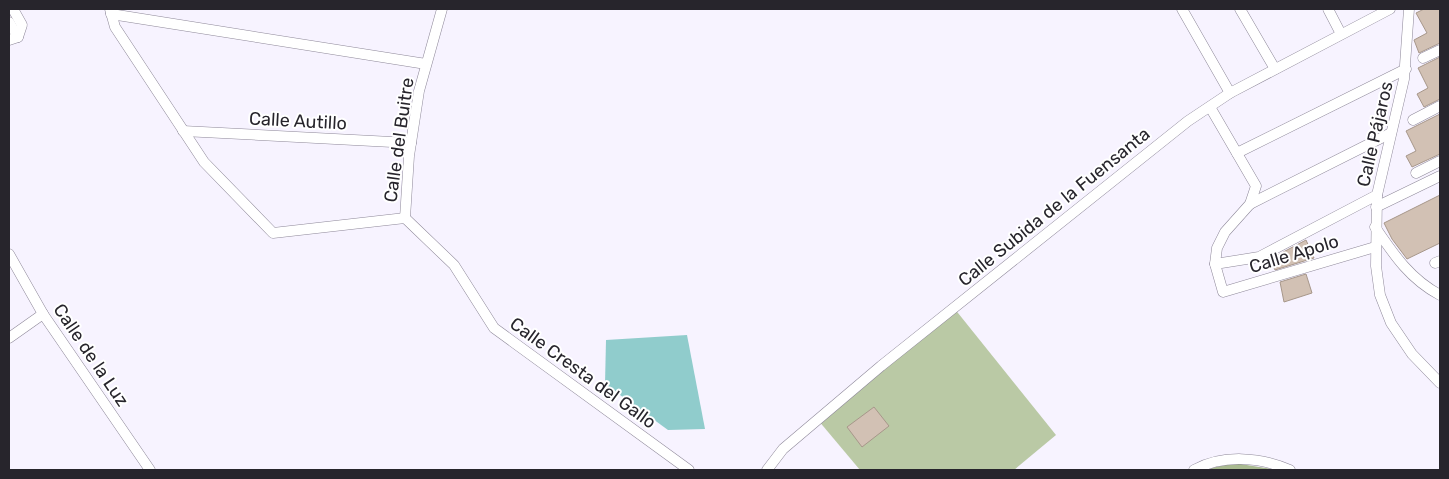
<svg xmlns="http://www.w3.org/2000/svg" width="1449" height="479" viewBox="0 0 1449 479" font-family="Rubik,sans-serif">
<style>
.green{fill:#bac9a5}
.forest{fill:#a9ba90}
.water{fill:#90cccc}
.building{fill:#d2c1b4;stroke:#a7978a}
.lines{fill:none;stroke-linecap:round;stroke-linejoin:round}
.minor-casing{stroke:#8e8899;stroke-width:11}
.minor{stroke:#fff;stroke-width:10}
.labels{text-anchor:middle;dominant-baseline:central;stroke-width:4;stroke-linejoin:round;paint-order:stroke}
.street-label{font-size:18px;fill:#27252c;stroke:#fff}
</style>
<rect width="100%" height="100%" fill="#f7f3ff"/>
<polygon class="green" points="954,308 1056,435 1014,470 860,470 818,420"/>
<polygon class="forest" points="1234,463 1279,470 1203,470"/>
<polygon class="water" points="687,335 705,429 668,430 605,384 606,340"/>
<g class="building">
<polygon points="1424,9 1440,9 1440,43 1419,53 1414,40 1427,33 1416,13"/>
<polygon points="1440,57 1440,99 1424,107 1417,94 1428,88 1418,68"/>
<polygon points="1440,114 1440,154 1412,167 1406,156 1416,151 1406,131"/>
<polygon points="1440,195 1440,243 1407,259 1392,239 1384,223"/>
<polygon points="1306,240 1314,258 1275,270 1270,259"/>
<polygon points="1306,274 1312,293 1284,302 1280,282"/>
<polygon points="874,407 889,426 862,447 847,427"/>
</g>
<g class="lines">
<g class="minor-casing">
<g id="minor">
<polyline points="13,9 22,25 18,37"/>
<polyline points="110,9 115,27 204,162 273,233 405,218"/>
<polyline points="1182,9 1230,93"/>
<polyline points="1240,9 1275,69"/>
<polyline points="1328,9 1341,34"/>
<polyline points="1409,9 1404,79 1377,195 1376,266 1380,295 1391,323 1412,354 1440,383"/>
<polyline points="111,14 426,64"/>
<polyline points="9,22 18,37 9,40"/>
<polyline points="1423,58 1440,50"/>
<polyline points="1210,107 1256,186 1250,204 1225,232 1217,248 1215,264 1223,292 1375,247"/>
<polyline points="1413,120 1440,106"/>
<polyline points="183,131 411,143"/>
<polyline points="1237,153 1406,69"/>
<polyline points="1416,173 1440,161"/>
<polyline points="1250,204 1391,133"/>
<polyline points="1376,207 1440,176"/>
<polyline points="405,218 454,265 494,328 689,470"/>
<polyline points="405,218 409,156 419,91 442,9"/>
<path d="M1375 227C1394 255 1410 279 1440 295"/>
<polyline points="9,254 43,314 150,470"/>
<polyline points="1435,263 1440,261"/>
<polyline points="1215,264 1259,257 1377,195"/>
<polyline points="9,338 43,314"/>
<polyline points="767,470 783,449 881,366 1188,121 1230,93 1390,9"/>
<path d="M1194 470C1223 454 1260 457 1290 470"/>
</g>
</g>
<use href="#minor" class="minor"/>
</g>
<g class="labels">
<g class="street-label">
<text transform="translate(298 121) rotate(3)">Calle Autillo</text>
<text transform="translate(1375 134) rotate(-77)">Calle Pájaros</text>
<text transform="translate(399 140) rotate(-82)">Calle del Buitre</text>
<text transform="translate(1054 207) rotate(-39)">Calle Subida de la Fuensanta</text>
<text transform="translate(1294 254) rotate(-17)">Calle Apolo</text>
<text transform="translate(91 355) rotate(56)">Calle de la Luz</text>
<text transform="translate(583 373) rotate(36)">Calle Cresta del Gallo</text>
</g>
</g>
<rect width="1449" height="479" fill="none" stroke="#27252c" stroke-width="20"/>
</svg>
